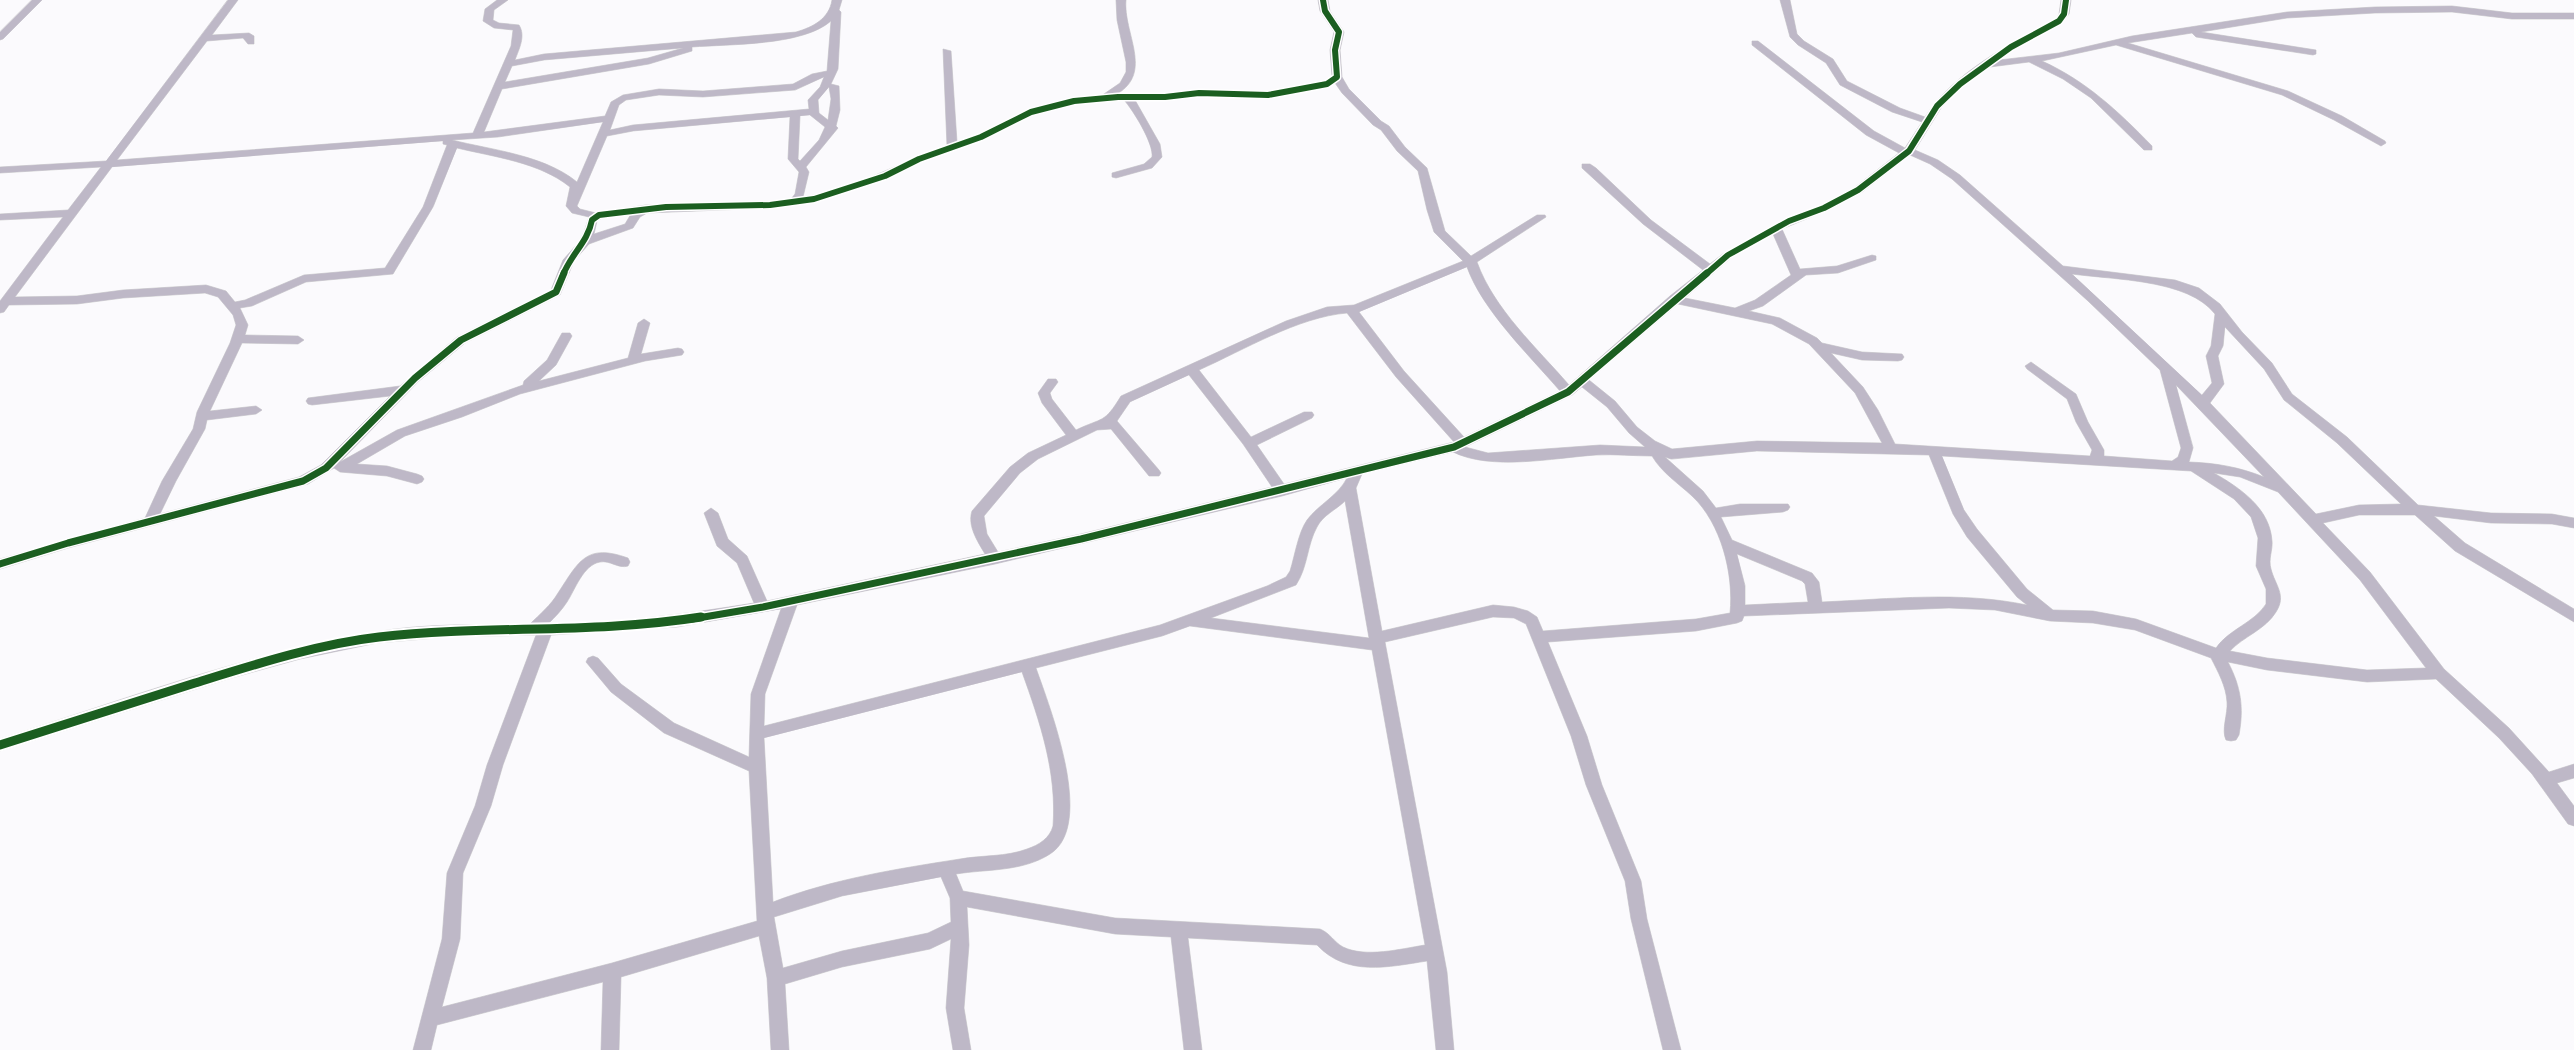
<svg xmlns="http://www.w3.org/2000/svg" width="2574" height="1050" viewBox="0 0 2574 1050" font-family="'Nunito Sans',sans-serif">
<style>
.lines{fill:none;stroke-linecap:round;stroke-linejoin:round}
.minor-casing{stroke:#d5d5d6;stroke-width:1}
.minor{fill:#beb8c7;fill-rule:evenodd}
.cycleway-far2-casing{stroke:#fff;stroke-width:9}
.cycleway-far1-casing{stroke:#fff;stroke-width:10}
.cycleway-casing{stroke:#fff;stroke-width:13}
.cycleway-far2{stroke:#1b5e20;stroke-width:6}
.cycleway-far1{stroke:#1b5e20;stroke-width:7}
.cycleway{stroke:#1b5e20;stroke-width:9}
</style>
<rect width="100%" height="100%" fill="#fbfafd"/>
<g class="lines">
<g class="minor-casing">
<g id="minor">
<polygon points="32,0 42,0 3,39 0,40 0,32"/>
<path d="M228 0H238L212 35 249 33 254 36V44H248L243 38 207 41 117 160 473 133 511 46 513 30 494 28 483 21 485 9 497 0H508L494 10 493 20 499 23 519 25C526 36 519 49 515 60L544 54 796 32C813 27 829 19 832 0H842L839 10 841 12 838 69 831 84 839 86 840 110 836 126 838 128 806 167 809 172 803 197C853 190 899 162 947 146L943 49 951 51 957 142 977 135 1027 110 1074 98 1101 96 1120 83 1126 72V62L1117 20 1116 0H1126C1123 33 1154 72 1117 94H1165L1199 90 1268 92 1324 82 1332 76 1330 50 1334 32 1320 11 1318 0H1328L1330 11 1344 32 1340 50 1342 77 1349 89 1381 121 1389 126 1405 147 1427 168 1445 231 1471 256 1537 215H1545L1546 217 1477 262C1494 309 1536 347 1569 385L1670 296 1703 270 1643 224 1582 168V164H1590L1596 168 1651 220 1710 264 1724 253 1785 219 1820 206 1854 188 1899 153 1866 135 1752 45V41H1758L1874 131 1905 148 1922 122 1892 112 1840 85 1826 63 1798 45 1790 37 1780 0H1790L1797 34 1804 41 1833 59 1847 81 1900 108 1925 117C1953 73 2011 43 2056 19L2059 14 2061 0H2071L2069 14 2062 23 2014 49 1999 60 2059 53 2132 36 2287 12 2375 7 2452 6 2512 13H2574V19H2512L2452 12 2375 13 2287 18 2201 32 2316 50V54L2313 55 2196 37 2192 33 2128 43 2288 91 2342 116 2385 141 2386 143 2381 146 2334 120 2282 95 2116 45 2042 61C2086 81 2118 111 2152 146V150H2144L2091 98 2063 79 2029 62 1990 67 1963 86 1941 108 1915 150 1938 160 1960 175 2063 266 2175 280 2199 288 2220 304 2242 332 2272 363 2292 394 2347 437 2418 505 2491 513 2552 514 2574 518V528L2552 524 2491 523 2434 516 2465 543 2574 609V622L2455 551 2415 515H2359L2323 523 2370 572 2444 669 2509 728 2549 772 2574 764V778L2557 783 2574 806V826L2568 824 2532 774 2499 738 2436 679 2367 682 2267 670 2228 662C2241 687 2244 707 2239 735L2236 740 2231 741 2226 740C2221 730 2228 714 2227 702 2226 686 2218 672 2211 658L2135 630 2093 623 2050 621 1995 610 1949 608 1744 616 1742 621 1737 623 1696 631 1548 642 1587 736 1602 785 1641 881 1647 919 1681 1050H1663L1631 919 1625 881 1586 785 1571 736 1526 624 1514 618 1493 617 1385 642 1447 972 1454 1050H1436L1427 961C1388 967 1347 977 1317 945L1188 938 1202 1050H1184L1171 937 1115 934 967 907 969 945 964 1008 971 1050H953L946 1008 951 939 930 949 842 967 785 984 789 1050H771L767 978 759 936 621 977 619 1050H601L603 982 437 1025 431 1050H413L442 939 447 873 475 806 487 765 536 635 448 637 377 643 300 659 228 679 0 751V739C123 700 248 653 375 632 426 623 479 625 530 624 540 614 551 605 558 593 579 561 586 543 628 558L630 562 628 566C618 569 610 560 600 562 583 565 575 590 567 602 562 610 555 617 548 624 618 623 686 614 754 603L737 563 717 546 704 513 711 508 718 513 728 539 747 556 767 601 985 554C978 542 967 526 972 511L1010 467 1028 453 1066 435 1042 403 1038 393 1048 379H1056L1058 382 1050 393 1052 399 1076 430C1103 417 1104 424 1121 396L1286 321 1327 307 1354 305 1463 261 1434 232 1427 210 1418 171 1397 151 1381 130 1373 125 1342 93 1335 83 1327 87 1268 98 1199 96 1165 100H1135L1160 144 1162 157 1152 168 1116 178 1112 177V173L1144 164 1152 157C1154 144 1133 110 1124 100L1074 104 1035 114 985 139 923 161 889 178 814 202 770 208 647 213 640 217 633 228 589 244 574 261 560 295 465 343 419 381 340 462 397 430 523 385 524 381 547 360 562 333H570L572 336 556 365 539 381 628 358 638 323 644 319 650 323 641 354 678 348 682 349 684 352 682 355 645 361 520 394 462 417 405 436 357 464 387 466 417 474 422 476 424 479 422 482 417 484 387 476 340 472 334 468 308 484 68 548 0 569V559L145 518 162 481 193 429 197 412 230 343 236 325 233 315 218 297 205 293 123 298 77 304 9 305 4 312 0 313V301L63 217 0 220V214L68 210 101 167 0 173V167L106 161ZM831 21 827 71 812 74 793 84 703 91 659 89 623 95 611 102 605 116 484 132 502 89 649 64 692 51V47C730 44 803 46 831 21ZM683 48 648 58 505 82 512 66 544 60ZM824 77 820 87 808 100 809 109 633 125 610 130 619 105 626 100 659 95 703 97 795 90ZM829 87 831 99 828 120 819 113 818 100ZM810 115 825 127 819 140 800 161 798 159 800 116ZM790 117 788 159 799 172 795 194 791 199 770 202 646 205 596 213 580 209 577 206 607 136 633 131ZM603 122 577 182C544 155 492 150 452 140L498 137ZM443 141V144L447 145 423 207 385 268 304 275 245 300 235 302 226 291 206 285 123 290 77 296 15 297 112 167ZM457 148C494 157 539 162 570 187L566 206 572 213 589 217 584 232 578 243 563 260 551 290 457 337 400 386 308 398 306 401 308 404 312 405 390 396 321 465 299 477 160 514 176 481 205 429 207 420 256 414 262 410 256 406 210 411 242 343 298 344 304 340 298 336 245 335 248 325 240 308 252 306 306 282 393 274 433 207ZM1910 155 1930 164 1952 179 2088 301 2160 370 2181 448 2178 457 2172 461 2104 456V450L2088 422 2076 394 2031 362 2025 366 2027 369 2067 399 2076 422 2092 450 2090 456 1895 444 1878 410 1863 387 1831 353 1862 360 1898 361 1902 360 1904 357 1902 354 1862 352 1822 343 1817 338 1780 318 1749 311 1763 306 1806 275 1838 273 1876 260V256L1872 255 1837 266 1800 269 1782 229 1828 210 1862 192ZM631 214 625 224 594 234 597 221 602 218ZM1773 234 1791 275 1755 300 1735 308 1685 298 1732 257ZM1467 267C1482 310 1530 356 1560 391L1464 437 1404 371 1359 312ZM2072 274C2114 280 2188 279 2215 314L2211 346 2206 356 2212 383 2202 395ZM1678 304 1772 324 1809 344 1855 393 1882 443 1757 441 1672 449 1655 441 1637 427 1615 401 1589 380ZM1347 313 1396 377 1454 442 1284 484 1257 445 1312 418 1314 415 1312 412H1304L1251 437 1199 370C1244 350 1298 317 1347 313ZM2225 327 2264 369 2284 400 2337 443 2401 504 2359 505 2316 514 2210 403 2224 384 2218 356 2223 346ZM1189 375 1243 444 1272 487 1081 534 998 552 987 534 984 516 1020 473 1038 459 1097 430 1111 429 1149 476H1159L1161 473 1159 470 1117 421 1130 402ZM2176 385 2264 477C2239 467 2216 463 2189 462L2193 448ZM1582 387 1607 407 1629 433 1645 447 1600 445 1488 453 1465 447 1572 395ZM1757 451 1929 455 1953 514 1967 537 2017 597 2027 605C1960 591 1891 599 1822 602L1819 582 1812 573 1732 540 1721 517 1783 512 1788 510 1790 507 1788 504H1740L1716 508 1703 491 1665 457 1671 459ZM1453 452C1491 471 1553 458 1596 455 1615 454 1634 456 1652 456 1662 473 1678 483 1692 496 1721 523 1734 574 1730 613L1696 619 1543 631 1537 617 1528 611 1514 607 1493 605 1382 631 1356 488 1362 474ZM1942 456 2191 471 2234 499 2251 517 2258 538 2256 566 2266 589V604C2254 623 2229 629 2216 648L2136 619 2093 611 2053 610 2027 589 1977 529 1964 510ZM2214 473 2240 477 2278 492 2360 580 2426 668 2367 670 2267 658 2230 651C2244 636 2265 630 2276 612 2287 595 2275 585 2271 569 2268 559 2273 550 2272 541 2270 508 2240 488 2214 473ZM1347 478C1338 496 1319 504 1307 520 1298 533 1295 555 1290 571L1286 577 1267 586 1160 625 764 726 765 694 797 605 995 564 1282 496ZM1345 501 1369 638 1211 618 1296 585C1308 567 1307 545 1317 527 1323 515 1336 510 1345 501ZM1737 554 1802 581 1805 584 1808 602 1745 605V586ZM781 609 751 694 749 757 674 723 621 684 598 658 593 656 588 658 586 662 611 692 664 733 749 771 757 921 612 963 442 1007 460 939 463 873 491 806 503 765 551 635 677 627ZM1190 626 1372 650 1425 945C1400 949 1366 958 1343 947 1334 942 1330 933 1320 929L1115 918 963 891 956 874C987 869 1022 872 1050 854 1096 825 1050 708 1036 668L1162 636ZM1022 672C1040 722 1057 772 1053 826 1050 838 1039 845 1027 849 1006 857 982 855 960 859 896 869 833 879 773 902L764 738ZM941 877 950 898 951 922 928 933 842 951 783 968 774 917 842 896Z"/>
</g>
</g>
<use href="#minor" class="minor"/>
<g class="cycleway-far2-casing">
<g id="cycleway-far2">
<path d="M563 275C571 254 588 242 592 220L599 215 666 207 770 205 814 199 885 176 919 159 981 137 1031 112 1074 101 1118 97H1165L1199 93 1268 95 1327 84 1337 77 1335 50 1339 32 1325 11 1323 0"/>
<polyline points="1705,275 1728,255 1789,221 1824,208 1858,190 1909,151 1937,106 1960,84 2011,47 2059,21 2064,14 2066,0"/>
</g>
</g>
<g class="cycleway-far1-casing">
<g id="cycleway-far1">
<polyline points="0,564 68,543 303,481 326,468 415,378 461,340 556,292 564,273"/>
<polyline points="692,619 763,607 1081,539 1454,447 1568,392 1707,273"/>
</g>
</g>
<g class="cycleway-casing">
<path id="cycleway" d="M0 745C65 724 130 704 195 683 253 665 318 644 379 637 486 625 594 634 701 617"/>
</g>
<use href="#cycleway-far2" class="cycleway-far2"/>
<use href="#cycleway-far1" class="cycleway-far1"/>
<use href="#cycleway" class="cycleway"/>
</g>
</svg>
